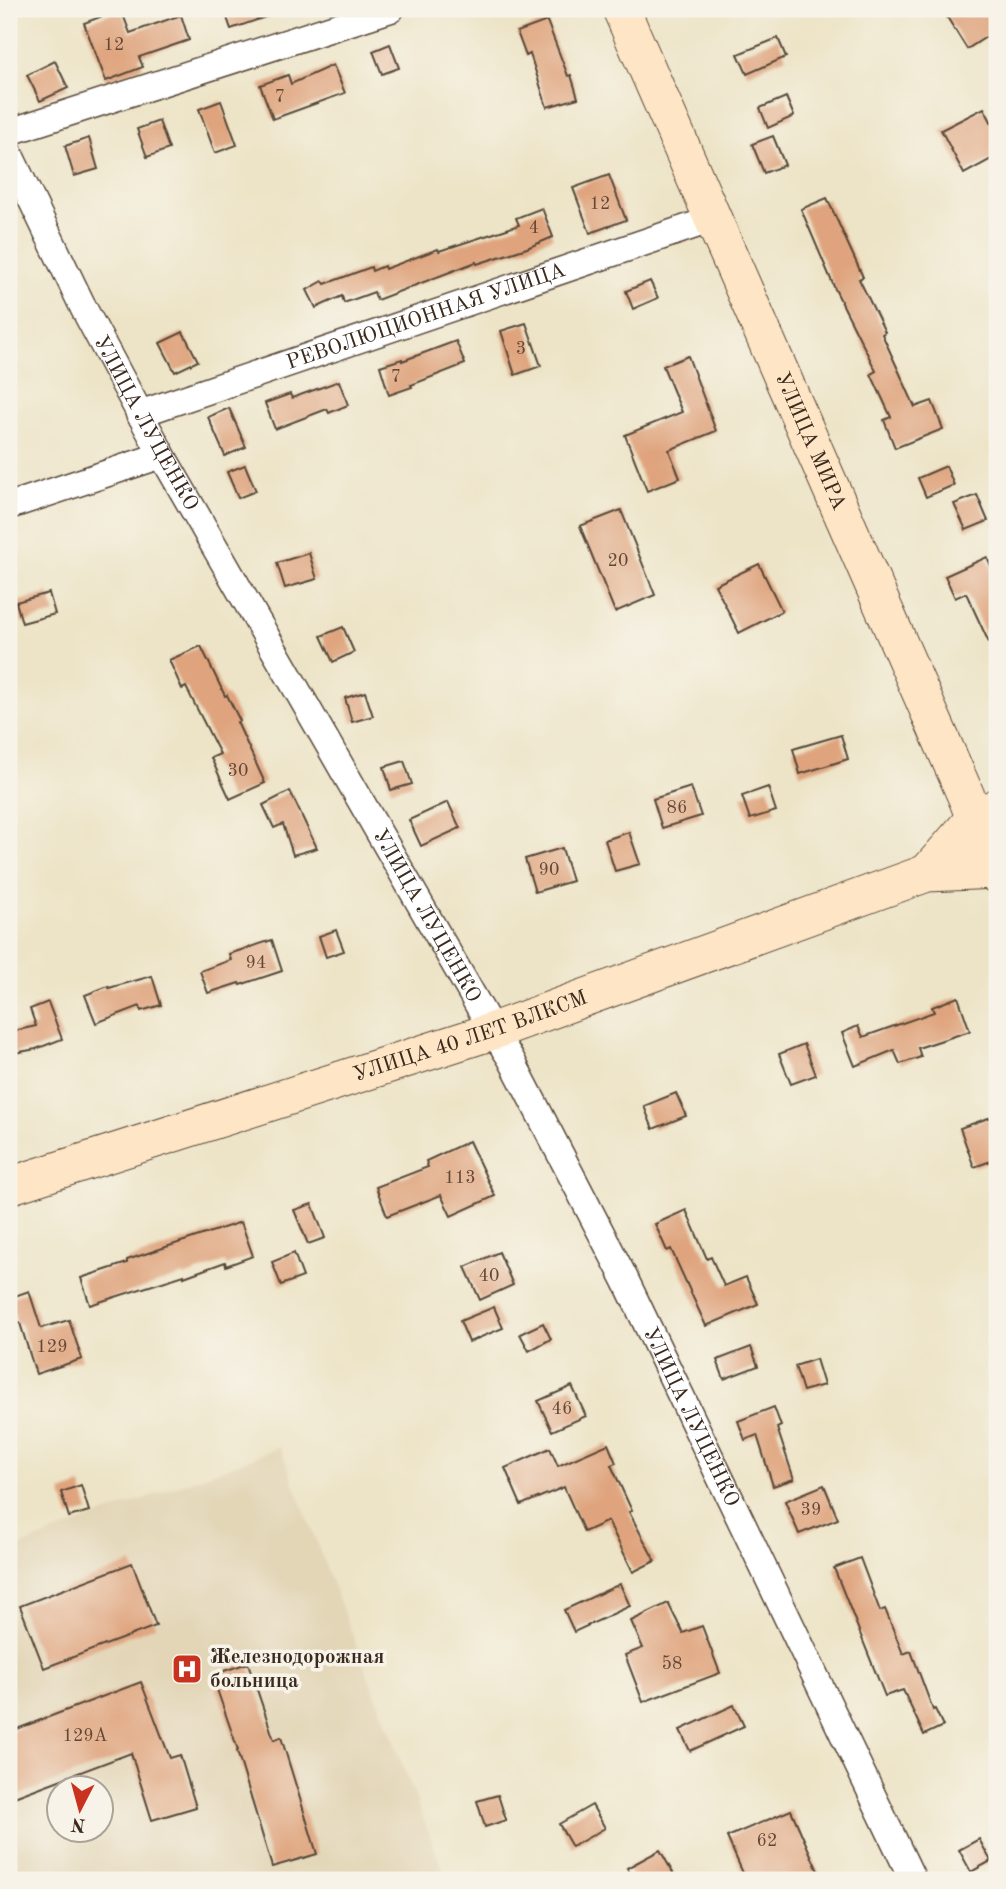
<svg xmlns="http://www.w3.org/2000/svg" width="1006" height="1889" viewBox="0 0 1006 1889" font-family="'Old Standard TT',serif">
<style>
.built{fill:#e3d6b7;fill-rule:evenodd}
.building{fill:#dfa47e}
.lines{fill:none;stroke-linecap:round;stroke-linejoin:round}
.street-casing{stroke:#564637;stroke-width:29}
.secondary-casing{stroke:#564637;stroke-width:39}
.street{stroke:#fff;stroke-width:26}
.secondary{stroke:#fde5c5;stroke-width:37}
.labels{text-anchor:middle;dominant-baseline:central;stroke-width:7;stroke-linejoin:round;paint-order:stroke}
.number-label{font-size:18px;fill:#644836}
.street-label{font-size:21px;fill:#3b2a1e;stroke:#f7f3e8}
.poi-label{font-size:21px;font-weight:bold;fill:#3b2a1e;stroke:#f7f3e8;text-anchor:start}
</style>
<rect width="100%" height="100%" fill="#f7f3e8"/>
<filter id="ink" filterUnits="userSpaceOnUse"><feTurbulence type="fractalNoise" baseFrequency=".0143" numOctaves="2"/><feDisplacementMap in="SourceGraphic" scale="14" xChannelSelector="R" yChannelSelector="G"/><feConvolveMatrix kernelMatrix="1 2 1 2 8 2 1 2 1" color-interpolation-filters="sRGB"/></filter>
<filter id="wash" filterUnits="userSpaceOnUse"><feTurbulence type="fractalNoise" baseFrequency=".00686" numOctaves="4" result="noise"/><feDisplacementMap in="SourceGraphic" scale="28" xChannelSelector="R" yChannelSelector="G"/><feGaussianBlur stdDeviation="1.57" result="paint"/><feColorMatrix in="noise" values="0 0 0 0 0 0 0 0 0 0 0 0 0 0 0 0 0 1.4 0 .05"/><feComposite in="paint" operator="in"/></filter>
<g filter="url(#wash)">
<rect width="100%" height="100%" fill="#ede4c7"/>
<path class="built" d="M280 1447 447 1880H9V1550ZM60 1787H102V1829H60Z"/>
<g id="blocks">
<g class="building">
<polygon points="121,9 130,33 181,15 189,40 139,57 143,67 106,81 84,23"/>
<polygon points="224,9 280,9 280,12 231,29"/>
<polygon points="942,9 997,9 997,30 967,49"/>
<polygon points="547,21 568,76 571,75 578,98 547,107 530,54 526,56 517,32"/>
<polygon points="778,38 786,57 747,74 738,54"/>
<polygon points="390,44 399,68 382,74 373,51"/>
<polygon points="55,61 68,88 40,101 27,75"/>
<polygon points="333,65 345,93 273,119 260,85 288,75 291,84"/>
<polygon points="786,97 794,116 768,128 760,108"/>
<polygon points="221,101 237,145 215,153 199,109"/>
<polygon points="984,108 997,133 997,156 964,174 941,130"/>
<polygon points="159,121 169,149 147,157 137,129"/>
<polygon points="773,136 785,165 764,173 752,144"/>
<polygon points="89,138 98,169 74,176 65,146"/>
<polygon points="609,175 626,220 590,233 573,188"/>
<polygon points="827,198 863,277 859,279 885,332 882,334 915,407 932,401 943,429 895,448 884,420 891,417 871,374 876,371 835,289 801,209"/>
<polygon points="542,208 553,237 527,248 477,264 476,262 377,300 374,292 344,303 342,296 316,308 307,290 323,281 325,284 371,267 372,271 384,266 385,269 438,249 439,251 519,225 516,218"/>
<polygon points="650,281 658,298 633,309 626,291"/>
<polygon points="526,323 541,366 515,375 501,331"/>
<polygon points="183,332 198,361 175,372 160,343"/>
<polygon points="456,341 465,364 411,385 412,387 389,395 380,366 402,359 402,361"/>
<polygon points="688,356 716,431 669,450 680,478 647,491 625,435 682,412 663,366"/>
<polygon points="339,381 348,405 329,413 327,409 275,429 265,403 290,394 292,398"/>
<polygon points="229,408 246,447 225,456 208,417"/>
<polygon points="245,465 256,491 238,498 227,472"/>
<polygon points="946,466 954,485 926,497 918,478"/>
<polygon points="977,495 988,521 966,530 954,504"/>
<polygon points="621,510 655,595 615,612 580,526"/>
<polygon points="309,553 317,579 285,588 277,563"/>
<polygon points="987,557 997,579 997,660 966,593 955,598 945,576"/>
<polygon points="759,564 782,611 739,633 715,585"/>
<polygon points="49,593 55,614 22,623 16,602"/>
<polygon points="343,627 354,652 333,662 321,636"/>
<polygon points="201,646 225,696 227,695 240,721 237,722 265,783 230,799 211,758 220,754 186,687 182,689 169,660"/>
<polygon points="365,692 373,716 352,722 345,698"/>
<polygon points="841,735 848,759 800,774 793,749"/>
<polygon points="404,761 412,784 391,790 384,767"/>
<polygon points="691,787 701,816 662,828 653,799"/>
<polygon points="768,787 776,811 750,819 742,796"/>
<polygon points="290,791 317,848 293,855 283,824 274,828 263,805"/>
<polygon points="448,802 460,828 421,846 409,820"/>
<polygon points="629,832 640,864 615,871 605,840"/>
<polygon points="562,848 572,881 535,892 525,859"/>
<polygon points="336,930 344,951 326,957 319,936"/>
<polygon points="272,940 282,971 240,985 239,983 208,993 200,971 231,960 229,954"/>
<polygon points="152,976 161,1005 141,1011 140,1006 96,1023 85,995 108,986 109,988"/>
<polygon points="958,997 970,1031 918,1048 921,1057 900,1064 894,1050 855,1066 842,1033 858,1026 863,1037 934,1012 932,1007"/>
<polygon points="48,1002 62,1039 36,1049 9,1054 9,1032 36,1026 30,1009"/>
<polygon points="804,1044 816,1075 791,1084 779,1054"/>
<polygon points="676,1093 686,1116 653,1129 644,1106"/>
<polygon points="997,1115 997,1159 974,1167 960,1128"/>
<polygon points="469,1141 495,1196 451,1216 441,1195 387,1216 376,1187 428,1167 426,1161"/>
<polygon points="312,1204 325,1238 308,1244 294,1210"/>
<polygon points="686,1210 707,1259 711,1257 724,1286 746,1277 758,1304 706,1326 671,1249 667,1251 655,1224"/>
<polygon points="241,1222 253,1256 226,1266 225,1262 184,1277 184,1275 90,1305 81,1278 127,1263 127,1260"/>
<polygon points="499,1252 513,1285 480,1300 465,1267"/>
<polygon points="294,1253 303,1277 281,1285 272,1262"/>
<polygon points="29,1291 41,1328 69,1320 82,1359 36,1374 20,1323 17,1323 9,1298"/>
<polygon points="494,1307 503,1328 469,1342 460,1321"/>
<polygon points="543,1323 551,1339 529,1351 520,1334"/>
<polygon points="751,1347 758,1366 724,1379 717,1360"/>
<polygon points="816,1359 824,1385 803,1391 795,1366"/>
<polygon points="572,1386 586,1416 552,1431 538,1401"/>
<polygon points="774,1407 781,1426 777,1428 794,1479 773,1486 757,1435 745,1440 738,1421"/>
<polygon points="608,1444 616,1463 611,1465 632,1511 629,1512 655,1561 633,1572 608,1521 584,1532 564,1487 521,1505 505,1468 550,1448 558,1466"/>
<polygon points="81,1485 89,1511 69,1517 61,1492"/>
<polygon points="824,1485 838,1519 799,1534 785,1501"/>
<polygon points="860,1558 880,1611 885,1609 903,1654 911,1651 933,1710 935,1709 943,1726 924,1735 903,1690 885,1696 834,1568"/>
<polygon points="132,1563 156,1626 44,1668 20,1606"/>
<polygon points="620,1584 630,1606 574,1632 564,1610"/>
<polygon points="668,1603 683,1633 702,1626 720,1673 643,1702 625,1655 643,1648 631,1621"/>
<polygon points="248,1663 274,1740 281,1737 317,1854 272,1867 237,1751 238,1750 212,1675"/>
<polygon points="141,1682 170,1758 180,1755 196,1807 152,1820 131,1753 9,1799 9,1732"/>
<polygon points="734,1705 744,1726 690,1751 680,1730"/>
<polygon points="498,1795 506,1820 485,1827 477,1801"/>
<polygon points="592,1805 605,1828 572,1847 559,1824"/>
<polygon points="791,1810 822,1880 746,1880 727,1837"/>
<polygon points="979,1839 991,1861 971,1872 959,1850"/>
<polygon points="660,1850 677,1880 634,1880 627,1868"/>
</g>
</g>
</g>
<g filter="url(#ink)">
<use href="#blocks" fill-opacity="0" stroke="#564637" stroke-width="2"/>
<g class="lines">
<g class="street-casing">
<g id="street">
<polyline points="9,132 391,9"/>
<path id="s1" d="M9 153 84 309 162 455 493 1031 511 1059 625 1279 913 1880"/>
<path id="s2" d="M139 414 713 219"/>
<polyline points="9,506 162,455"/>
</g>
</g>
<g class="secondary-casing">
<g id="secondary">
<path id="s3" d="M621 9 966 796 997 875"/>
<polyline points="927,873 974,819 997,807"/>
<path id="s4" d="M9 1186 493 1031 927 873 997 870"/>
</g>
</g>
<use href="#street" class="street"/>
<use href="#secondary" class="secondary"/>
</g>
</g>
<defs>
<g id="hospital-square" transform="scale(1.575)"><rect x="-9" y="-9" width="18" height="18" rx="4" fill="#c8321e" stroke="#f7f3e8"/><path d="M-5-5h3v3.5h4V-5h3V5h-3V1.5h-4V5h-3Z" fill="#fff"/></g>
</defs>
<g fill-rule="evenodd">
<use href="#hospital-square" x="187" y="1669"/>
</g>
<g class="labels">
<g class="number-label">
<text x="114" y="45">12</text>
<text x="280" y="97">7</text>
<text x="600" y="204">12</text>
<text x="534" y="228">4</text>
<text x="521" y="349">3</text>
<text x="396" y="377">7</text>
<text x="618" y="561">20</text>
<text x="238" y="771">30</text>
<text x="677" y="808">86</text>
<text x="549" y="870">90</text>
<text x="256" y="963">94</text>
<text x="460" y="1178">113</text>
<text x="489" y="1276">40</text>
<text x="52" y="1347">129</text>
<text x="562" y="1409">46</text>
<text x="811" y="1510">39</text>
<text x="672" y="1664">58</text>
<text x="85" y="1736">129А</text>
<text x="767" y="1841">62</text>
</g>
<g class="street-label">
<text stroke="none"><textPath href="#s2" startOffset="303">РЕВОЛЮЦИОННАЯ УЛИЦА</textPath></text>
<text stroke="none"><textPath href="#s1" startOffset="303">УЛИЦА ЛУЦЕНКО</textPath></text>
<text stroke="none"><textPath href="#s3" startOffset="472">УЛИЦА МИРА</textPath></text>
<text stroke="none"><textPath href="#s1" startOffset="870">УЛИЦА ЛУЦЕНКО</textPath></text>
<text stroke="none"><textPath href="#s4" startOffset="485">УЛИЦА 40 ЛЕТ ВЛКСМ</textPath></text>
<text stroke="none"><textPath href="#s1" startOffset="1437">УЛИЦА ЛУЦЕНКО</textPath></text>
</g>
<g class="poi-label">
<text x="210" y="1657">Железнодорожная<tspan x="210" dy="24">больница</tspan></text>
</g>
</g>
<rect width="1006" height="1889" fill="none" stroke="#f7f3e8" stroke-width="35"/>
<g transform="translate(80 1809) rotate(186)"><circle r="33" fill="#f7f3e8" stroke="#aca397" stroke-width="2"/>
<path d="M0-5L12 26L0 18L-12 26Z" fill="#c8321e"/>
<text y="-10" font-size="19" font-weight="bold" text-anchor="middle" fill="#3b2a1e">N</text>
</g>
</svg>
